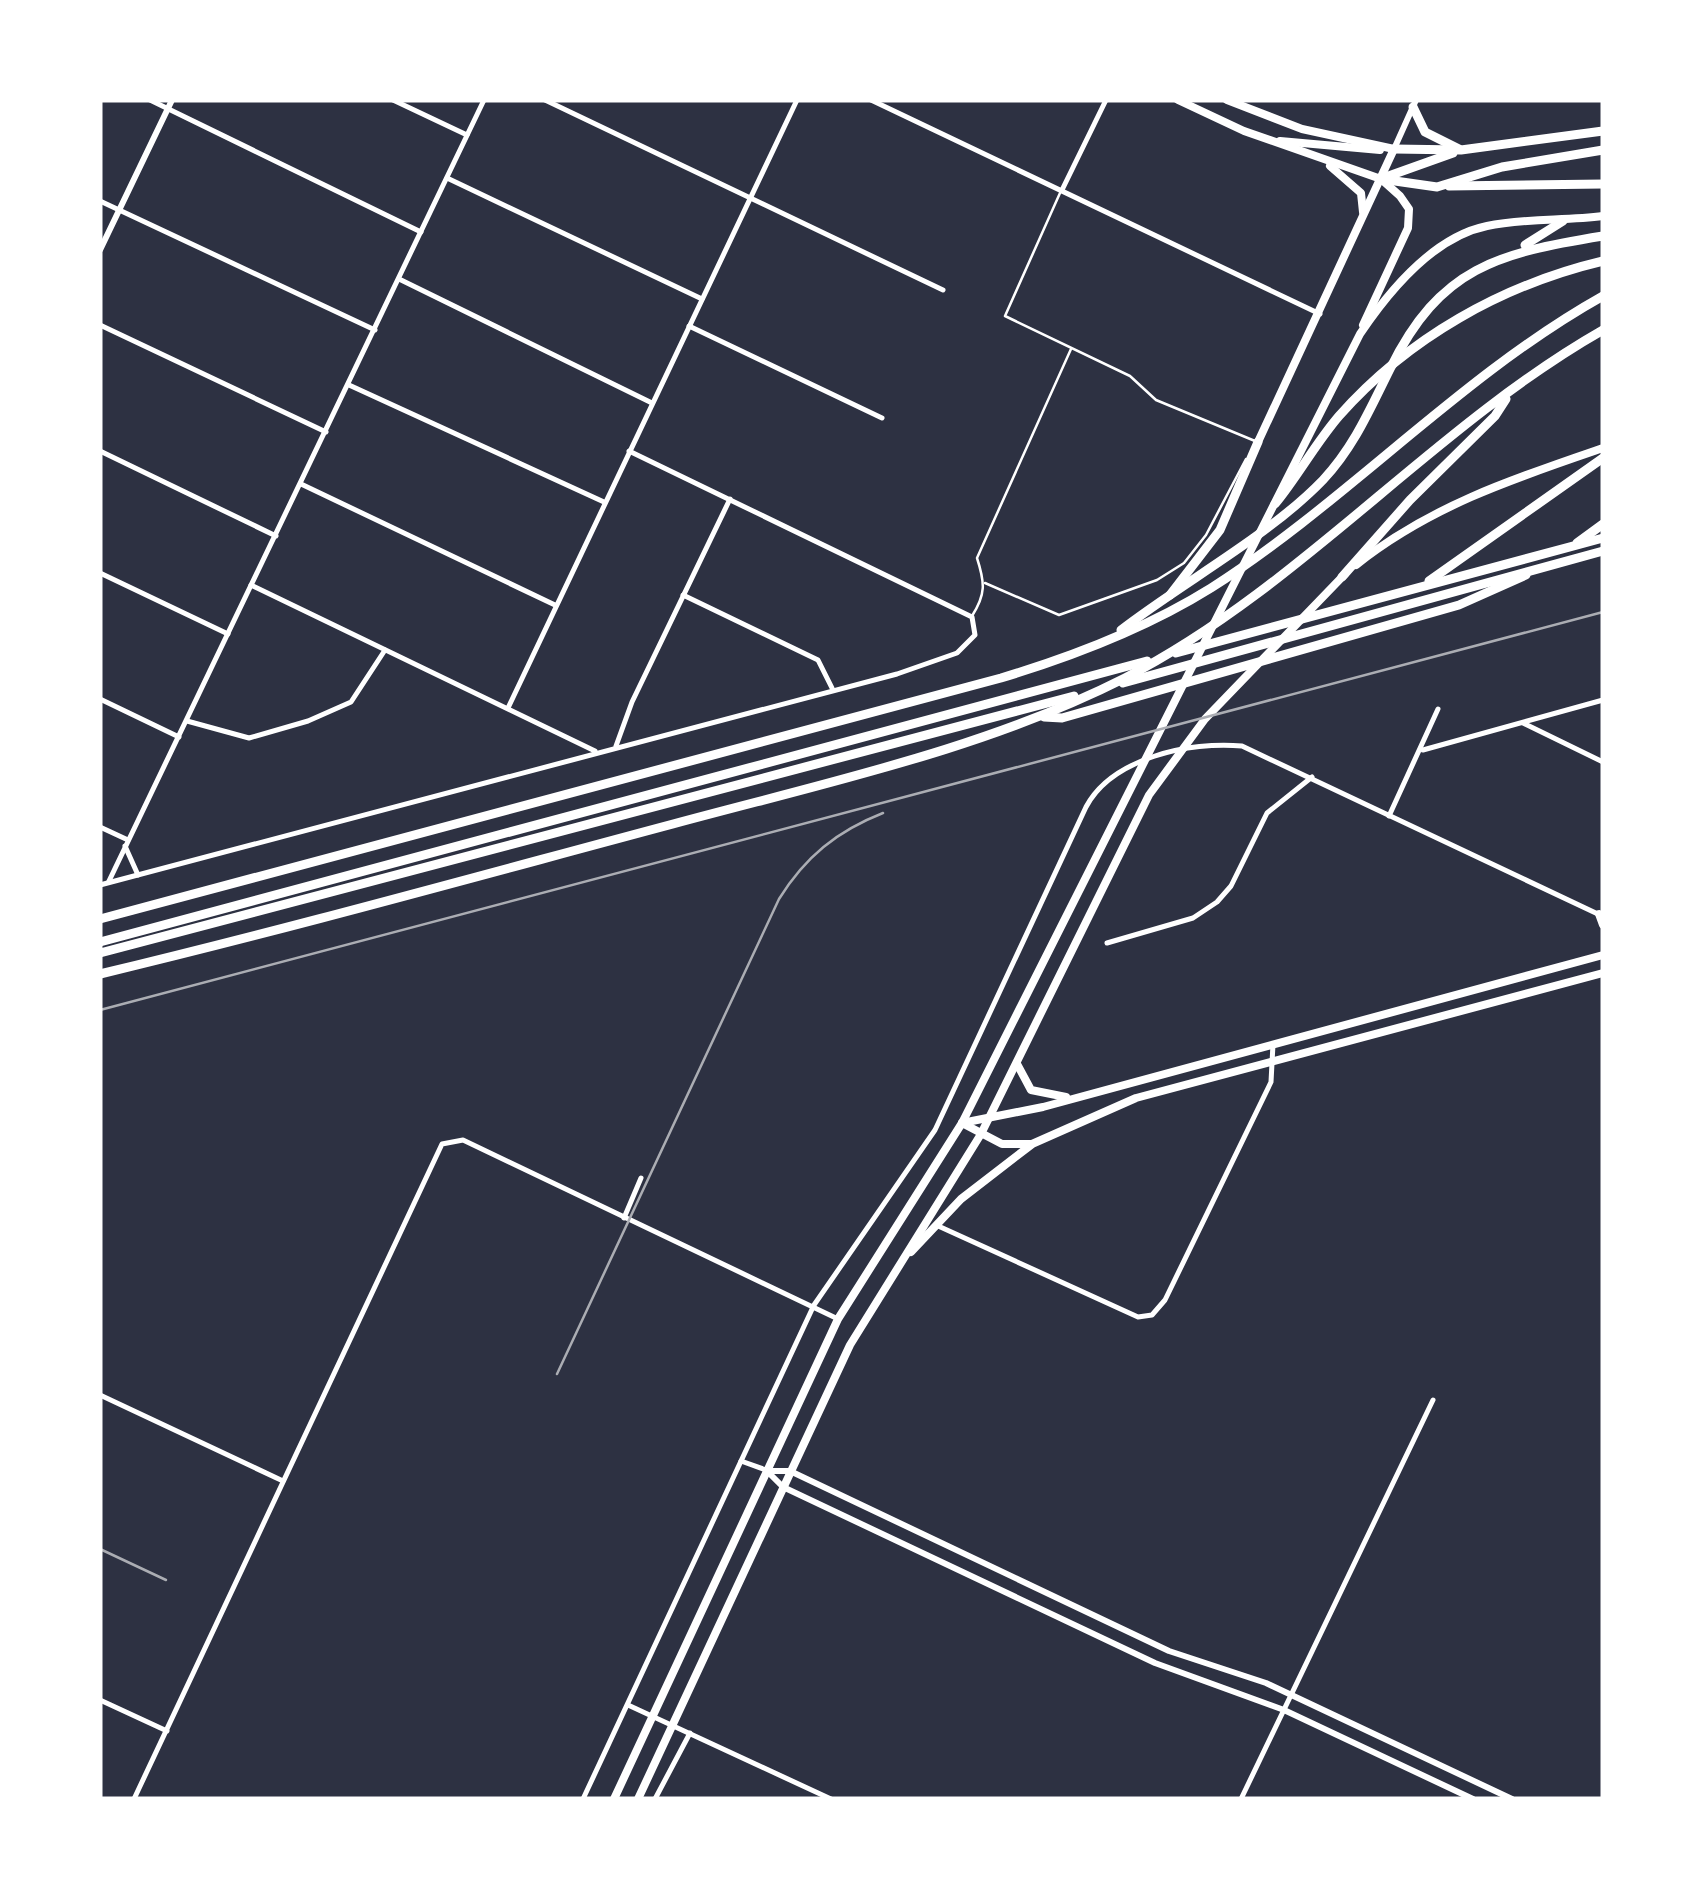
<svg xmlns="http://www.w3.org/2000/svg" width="1703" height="1899" viewBox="0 0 1703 1899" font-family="'Golos Text',sans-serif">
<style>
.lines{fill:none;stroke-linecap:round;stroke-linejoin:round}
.service{stroke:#fff;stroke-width:2.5}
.minor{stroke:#fff;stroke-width:5}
.tertiary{stroke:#fff;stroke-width:6}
.primary{stroke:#fff;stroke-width:8}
.motorway{stroke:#fff;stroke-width:9}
.rail{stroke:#abadb3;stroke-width:2.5}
</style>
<rect width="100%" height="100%" fill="#2d3142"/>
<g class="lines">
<g class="service">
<polyline points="1060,193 1005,316 1130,376 1156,400 1255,441"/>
<polyline points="985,583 1059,615 1157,580 1184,563 1206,535 1246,459"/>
<path d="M972 616C986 594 985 583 977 558L1071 349"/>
</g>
<g class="minor">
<polyline points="150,100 421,232"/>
<polyline points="393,100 467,135"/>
<polyline points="545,100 943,290"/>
<polyline points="871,100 1320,314"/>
<polyline points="447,178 702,299"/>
<polyline points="1062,190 1106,100"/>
<polyline points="100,201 375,330"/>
<polyline points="399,279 652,403"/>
<polyline points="100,325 326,432"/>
<polyline points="689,326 882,418"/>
<polyline points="349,385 604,502"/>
<polyline points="100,451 276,536"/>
<polyline points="301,484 555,605"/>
<polyline points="100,573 228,634"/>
<polyline points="251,585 595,751"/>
<polyline points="683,595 818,660 832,688"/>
<polyline points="100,699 179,737"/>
<polyline points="508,708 797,100"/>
<polyline points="187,721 249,738 308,721 351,702 385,650"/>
<polyline points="1523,723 1603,762"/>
<polyline points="616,746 632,702 730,499"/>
<polyline points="1423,750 1603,700"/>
<polyline points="1389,816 1438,709"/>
<polyline points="100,827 128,840"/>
<polyline points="125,846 138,875"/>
<polyline points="109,881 484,100"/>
<polyline points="100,885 897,674 957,653 975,635 972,617 629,451"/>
<polyline points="1107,943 1193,918 1217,902 1231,886 1267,813 1312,777"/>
<polyline points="624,1218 641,1178"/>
<polyline points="936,1225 1138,1317 1152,1315 1165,1300 1271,1082 1273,1044"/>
<polyline points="100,1395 283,1481"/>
<polyline points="741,1461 766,1470"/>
<polyline points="100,1700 167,1731"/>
<polyline points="628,1705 831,1799"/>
<polyline points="134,1799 442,1144 463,1140 838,1319"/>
<path d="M583 1799 814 1305 935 1130 1086 807C1112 758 1190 741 1242 746L1600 915"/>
<polyline points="655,1799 690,1733"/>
<polyline points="1241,1799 1433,1400"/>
</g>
<g class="tertiary">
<polyline points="1394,149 1416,100"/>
<polyline points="100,250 172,100"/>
<polyline points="767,1471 790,1471 1169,1651 1266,1683 1512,1799"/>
<polyline points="768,1472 783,1487 1155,1663 1284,1710 1473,1799"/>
</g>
<g class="primary">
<polyline points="1178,100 1244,131 1381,179 1400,196 1409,209 1408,228 1363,325"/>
<polyline points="1227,100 1302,129 1394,149"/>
<polyline points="1280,141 1380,150"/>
<polyline points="1330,166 1361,193 1363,212"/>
<polyline points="1258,442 1394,149"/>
<path d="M1356 565C1430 506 1515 478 1603 448"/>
<polyline points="1599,914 1603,925"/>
<polyline points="1017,1064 1031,1090 1066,1097"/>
<polyline points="962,1123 1002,1144 1032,1144 1136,1098 1603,973"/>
<polyline points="962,1123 1043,1107 1603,955"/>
<polyline points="911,1252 961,1199 1031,1145"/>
<path d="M614 1799 838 1319 962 1123 1360 334C1389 291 1433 237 1487 226 1524 218 1565 221 1603 216"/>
<polyline points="638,1799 850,1345 981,1134 1149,795 1205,719 1345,574"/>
</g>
<g class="motorway">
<polyline points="1413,107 1425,132 1459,149"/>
<polyline points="1394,149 1461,150 1603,131"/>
<polyline points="1383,178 1453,153"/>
<polyline points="1381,179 1437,187 1502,167 1603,150"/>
<polyline points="1449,186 1603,184"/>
<polyline points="1525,245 1563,221"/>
<path d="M1275 504C1298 476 1315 444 1339 416 1408 338 1502 285 1603 261"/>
<polyline points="1577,543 1603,524"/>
<polyline points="1342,577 1410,500 1495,416 1506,399"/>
<polyline points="1429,581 1603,458"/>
<polyline points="1170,595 1220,530 1258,442"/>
<path d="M1121 630C1183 582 1269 536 1323 480 1354 447 1370 409 1390 369 1440 267 1498 253 1603 236"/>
<polyline points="1176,653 1603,538"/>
<polyline points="1123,683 1603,551"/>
<polyline points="1044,717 1062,718 1459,605 1526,575"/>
<path d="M100 919 1001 678C1074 656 1147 628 1211 588 1349 500 1460 376 1603 296"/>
<polyline points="100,942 1147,661"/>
<polyline points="100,953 1074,696"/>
<path d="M100 974C292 928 482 875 673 824 824 783 985 749 1125 678 1302 587 1431 428 1603 330"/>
</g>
<g class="rail">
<polyline points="100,1010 1603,612"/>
<path d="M557 1374 779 899C805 857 837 831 883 813"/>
<polyline points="100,1549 166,1580"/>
</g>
</g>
<rect width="1703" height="1899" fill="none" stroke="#ffffff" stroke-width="205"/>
</svg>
